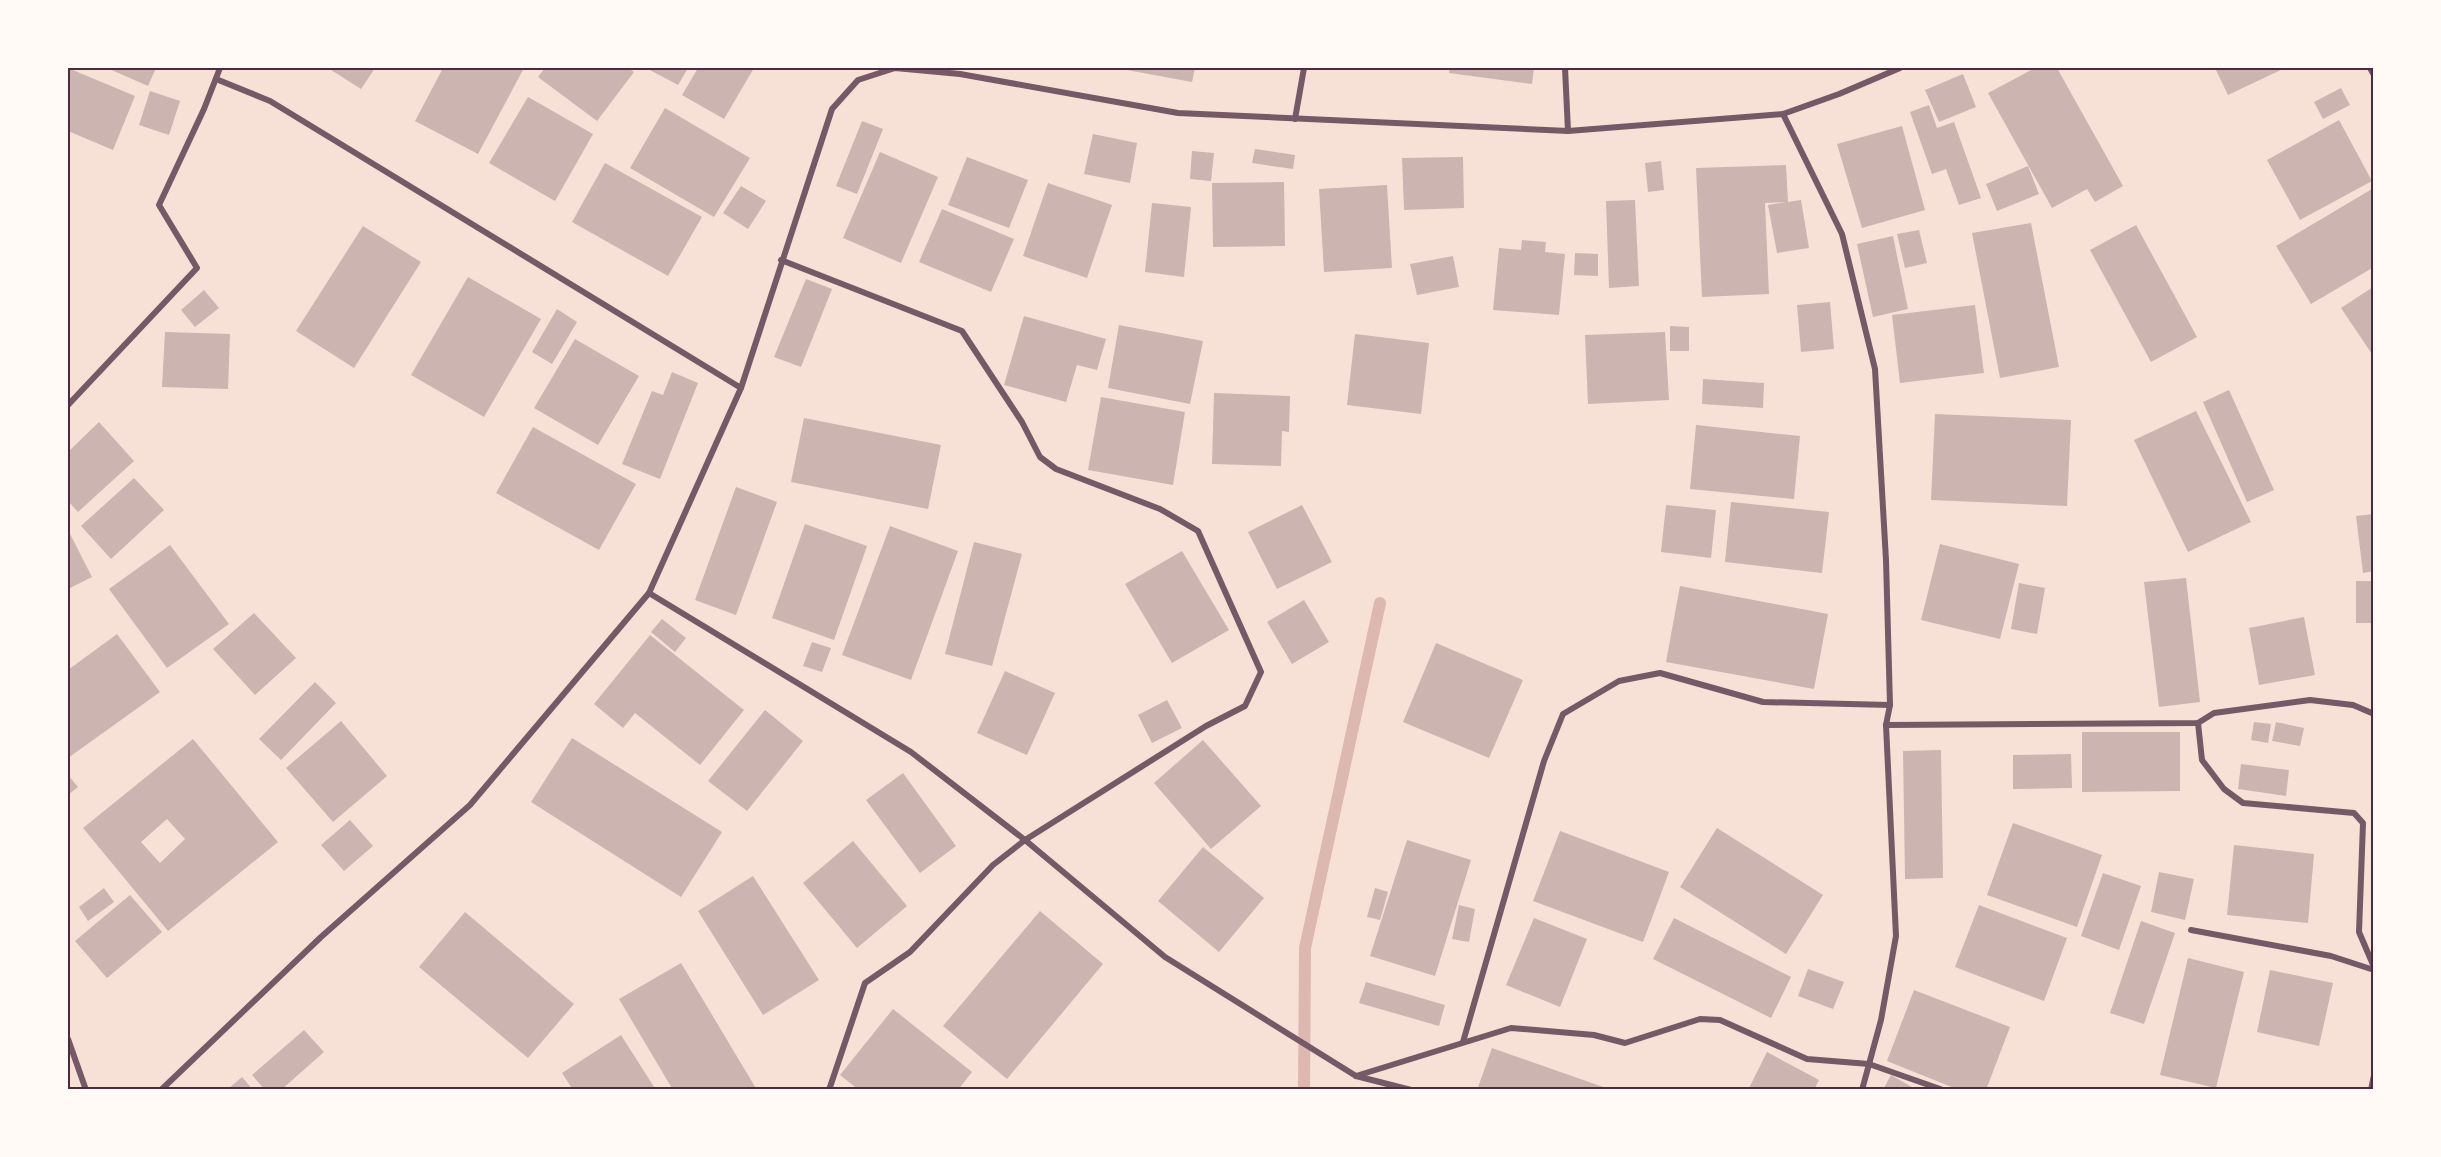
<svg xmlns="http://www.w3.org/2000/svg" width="2441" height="1157" viewBox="0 0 2441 1157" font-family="Cabin,sans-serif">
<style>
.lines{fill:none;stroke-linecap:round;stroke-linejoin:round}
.stream{stroke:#dcb8b0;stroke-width:12}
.building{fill:#ccb4b1;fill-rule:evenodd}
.minor{stroke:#755966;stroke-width:6}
.neatline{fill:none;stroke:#4a2c40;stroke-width:2}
</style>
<rect width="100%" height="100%" fill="#f7e1d7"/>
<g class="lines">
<polyline class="stream" points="1304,1090 1305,948 1380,603"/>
</g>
<g class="building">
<polygon points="68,68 135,96 113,150 68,131"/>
<polygon points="107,68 156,68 148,86"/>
<polygon points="328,68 375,68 361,89"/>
<polygon points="443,68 524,68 478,154 415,121"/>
<polygon points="545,68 628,68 634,72 597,121 538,77"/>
<polygon points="646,68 688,68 678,85"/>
<polygon points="698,68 754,68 724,119 682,95"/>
<polygon points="1116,68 1195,68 1192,82"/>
<polygon points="1450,68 1534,68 1532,84 1449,73"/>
<polygon points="2035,68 2057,68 2123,186 2095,202 2087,189 2052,208 1988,93"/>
<polygon points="2215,68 2285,68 2228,95"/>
<polygon points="1963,74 1976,107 1939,122 1925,90"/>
<polygon points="2341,88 2350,105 2323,119 2314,102"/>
<polygon points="150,91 180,101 169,135 139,125"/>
<polygon points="528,97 593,134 555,201 489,163"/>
<polygon points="1929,105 1937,128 1954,122 1981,198 1959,205 1946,169 1932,174 1910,112"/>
<polygon points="665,108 750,158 714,217 630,168"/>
<polygon points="2339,120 2372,181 2300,220 2267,160"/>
<polygon points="862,121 883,129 857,194 836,186"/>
<polygon points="1902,126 1925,210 1862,228 1837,144"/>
<polygon points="1093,134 1137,143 1130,183 1084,174"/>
<polygon points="1255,149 1295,155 1293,169 1252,163"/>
<polygon points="1192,151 1214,153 1211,181 1190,179"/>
<polygon points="880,152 938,177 901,263 843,238"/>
<polygon points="967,157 1028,180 1009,228 948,205"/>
<polygon points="1463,157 1464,208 1404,210 1402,158"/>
<polygon points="1661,161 1664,190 1648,192 1645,163"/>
<polygon points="605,163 702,217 668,276 572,222"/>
<polygon points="1786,165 1788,202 1801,200 1809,248 1777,253 1768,205 1787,202 1765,203 1769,294 1702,297 1696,168"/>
<polygon points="2028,166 2039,194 1997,211 1986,184"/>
<polygon points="1284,182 1285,246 1213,247 1212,183"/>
<polygon points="1048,183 1112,205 1087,278 1023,256"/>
<polygon points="1387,185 1392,268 1324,272 1319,189"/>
<polygon points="741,186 766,201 748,229 723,213"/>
<polygon points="2372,189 2374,267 2311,304 2276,246"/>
<polygon points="1635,200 1639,286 1609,288 1606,201"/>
<polygon points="1152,203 1191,207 1184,277 1145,272"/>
<polygon points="942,209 1014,239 991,292 919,262"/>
<polygon points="2031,223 2059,367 2000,378 1972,233"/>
<polygon points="2136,225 2197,337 2151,362 2090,250"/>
<polygon points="363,226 421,262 354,368 296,331"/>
<polygon points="1919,230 1927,263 1905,268 1897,234"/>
<polygon points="1893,236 1908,309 1873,317 1857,244"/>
<polygon points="1522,240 1546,242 1545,252 1565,254 1559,315 1493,310 1499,248 1521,250"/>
<polygon points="1575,253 1598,254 1598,276 1574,275"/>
<polygon points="1453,256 1459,287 1417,295 1410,264"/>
<polygon points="468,277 541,319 484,417 411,375"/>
<polygon points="806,279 832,289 801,367 774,357"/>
<polygon points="2373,287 2374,288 2374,357 2341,308"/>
<polygon points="204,290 219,308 195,327 181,310"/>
<polygon points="1830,302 1834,349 1801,352 1797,305"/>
<polygon points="1975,305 1984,373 1900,383 1892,315"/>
<polygon points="557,309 577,322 552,364 532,352"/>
<polygon points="1024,316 1106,339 1097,370 1077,365 1066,402 1004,385"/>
<polygon points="1119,325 1203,341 1190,404 1108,388"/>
<polygon points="1670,326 1689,327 1689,351 1670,351"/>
<polygon points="165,332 230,334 228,389 162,387"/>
<polygon points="1665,332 1669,400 1588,404 1585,335"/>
<polygon points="1355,334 1429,343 1421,414 1347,405"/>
<polygon points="575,339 639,376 598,445 534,408"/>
<polygon points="672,372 698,383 660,479 622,464 652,391 663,395"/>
<polygon points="1703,379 1764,383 1763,408 1702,404"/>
<polygon points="2229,390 2274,490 2247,502 2203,402"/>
<polygon points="1214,393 1290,396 1289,432 1282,431 1281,466 1212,464"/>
<polygon points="1101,397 1185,412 1173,485 1088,470"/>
<polygon points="2196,411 2251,522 2188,552 2134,440"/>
<polygon points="1935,414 2071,420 2067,506 1931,500"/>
<polygon points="804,418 941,445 928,509 791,482"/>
<polygon points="99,422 134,461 78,512 68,501 68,452"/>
<polygon points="1696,425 1800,436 1794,499 1690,489"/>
<polygon points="533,427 636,484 599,550 496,493"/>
<polygon points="134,478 164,510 111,559 81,526"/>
<polygon points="736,487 777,502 736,615 695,600"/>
<polygon points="1731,502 1829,512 1822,573 1725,562"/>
<polygon points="1302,505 1332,562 1277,589 1248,532"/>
<polygon points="1666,505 1716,510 1711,558 1661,552"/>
<polygon points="2374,514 2374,571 2363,573 2356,516"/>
<polygon points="805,524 867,546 834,640 772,618"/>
<polygon points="890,526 958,551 911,680 842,655"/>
<polygon points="68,530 92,577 68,589"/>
<polygon points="974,542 1022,554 992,666 945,654"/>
<polygon points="1940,544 2019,564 2000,639 1921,620"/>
<polygon points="170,545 229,624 167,668 109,589"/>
<polygon points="1182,551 1229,630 1172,663 1125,584"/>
<polygon points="2186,578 2200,702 2159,707 2144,582"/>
<rect x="2356" y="581" width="18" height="42"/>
<polygon points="2019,583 2045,588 2037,634 2011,629"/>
<polygon points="1680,586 1828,614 1814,689 1666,662"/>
<polygon points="1304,600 1329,642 1292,664 1267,622"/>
<polygon points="254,613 296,658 255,695 213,649"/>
<polygon points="2304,617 2315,675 2259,685 2249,628"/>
<polygon points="662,619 686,638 675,652 651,632"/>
<polygon points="117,634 160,692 68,758 68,670"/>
<polygon points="650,635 744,710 700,765 635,713 623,728 594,704"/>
<polygon points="812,642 831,648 822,672 803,666"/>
<polygon points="1436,643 1523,680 1489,758 1403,722"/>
<polygon points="1005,671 1055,693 1027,755 977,733"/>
<polygon points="315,682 336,703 281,760 259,739"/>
<polygon points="1167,700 1182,728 1152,743 1138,715"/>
<polygon points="765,710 803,741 747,811 708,781"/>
<polygon points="341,721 387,776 333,822 286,768"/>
<polygon points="2254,722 2271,724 2268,743 2251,740"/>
<polygon points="2276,722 2304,728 2300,746 2272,741"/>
<polygon points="2082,732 2180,732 2180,791 2082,792"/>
<polygon points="572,738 722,832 681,897 531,802"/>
<path d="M193 739 278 842 168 931 83 828ZM167 819 185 839 160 863 141 842Z"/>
<polygon points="1203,740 1261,806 1211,849 1154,783"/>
<polygon points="1941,750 1943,878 1905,879 1903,751"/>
<polygon points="2071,754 2072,788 2013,789 2013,755"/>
<polygon points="2241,764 2289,770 2286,796 2238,789"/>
<polygon points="903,773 956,846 920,873 866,800"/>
<polygon points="68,775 78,787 68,795"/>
<polygon points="350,820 373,846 344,871 321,845"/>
<polygon points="2013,823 2102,855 2077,927 1987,895"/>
<polygon points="1717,828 1823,895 1786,954 1680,887"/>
<polygon points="1560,831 1669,872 1643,942 1533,901"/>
<polygon points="1407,840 1471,860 1435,976 1370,956"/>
<polygon points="853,841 907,906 857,948 803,883"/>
<polygon points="2234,845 2314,854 2308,923 2227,915"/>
<polygon points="1203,847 1264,898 1219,952 1158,901"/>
<polygon points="2159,872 2194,879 2185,920 2151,912"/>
<polygon points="2103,873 2141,886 2119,950 2081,936"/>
<polygon points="753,876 819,980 763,1015 698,911"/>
<polygon points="104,888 114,902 88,921 79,907"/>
<polygon points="1375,888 1388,892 1380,920 1367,917"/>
<polygon points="130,895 162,932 107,978 75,941"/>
<polygon points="1459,905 1475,909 1469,942 1452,939"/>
<polygon points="1979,905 2067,938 2044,1001 1955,967"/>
<polygon points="1040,911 1103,964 1007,1079 943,1026"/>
<polygon points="465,912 574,1004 528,1058 419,967"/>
<polygon points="1534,918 1587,939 1560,1007 1506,985"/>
<polygon points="1674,918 1791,977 1771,1018 1653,959"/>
<polygon points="2141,921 2175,933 2144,1024 2110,1013"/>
<polygon points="2188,958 2244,972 2216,1088 2160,1075"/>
<polygon points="681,963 757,1090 673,1090 619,999"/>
<polygon points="1808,969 1844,982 1833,1009 1798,996"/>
<polygon points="2270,970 2333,983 2319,1046 2257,1032"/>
<polygon points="1366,982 1445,1005 1439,1026 1359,1003"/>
<polygon points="1914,990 2010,1027 1986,1090 1959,1090 1887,1061"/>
<polygon points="893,1009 972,1072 958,1090 859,1090 840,1075"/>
<polygon points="304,1030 324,1052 281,1090 265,1090 252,1075"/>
<polygon points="621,1035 656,1090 573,1090 562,1073"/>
<polygon points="1492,1048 1609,1089 1609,1090 1477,1090"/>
<polygon points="1767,1052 1819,1080 1814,1090 1748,1090"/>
<polygon points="1891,1075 1917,1090 1883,1090"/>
<polygon points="242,1077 253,1090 227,1090"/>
</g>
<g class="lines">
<g class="minor">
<polyline points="1565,68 1568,131"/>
<polyline points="2370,68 2374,75"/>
<polyline points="216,79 270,101 741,388"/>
<polyline points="1783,114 1842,234 1875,369 1886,560 1890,705 1886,725 1896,936 1881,1020 1862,1090"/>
<polyline points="1295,119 1304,68"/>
<polyline points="781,260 962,331 1022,422 1040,457 1056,469 1160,509 1198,531 1261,672 1245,706 1206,726 1025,840 993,865 910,952 865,983 829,1090"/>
<polyline points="68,405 197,268 159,205 204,109 220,68"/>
<polyline points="649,593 911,752 1025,840 1165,957 1356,1076 1411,1090"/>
<polyline points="2198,723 2202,760 2224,789 2243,803 2354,813 2363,823 2359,932 2374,967"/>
<polyline points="1886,725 2198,723 2214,713 2310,700 2353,705 2374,714"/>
<polyline points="2191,930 2331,956 2374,970"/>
<polyline points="68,1039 86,1090"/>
<polyline points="1463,1042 1544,761 1563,714 1619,681 1660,673 1763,702 1890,705"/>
<polyline points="1356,1076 1511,1028 1594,1035 1625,1043 1700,1019 1720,1020 1807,1059 1869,1064 1943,1090"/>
<polyline points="161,1090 321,937 470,805 649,593 741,388 832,109 858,80 895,68 960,74 1178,113 1568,131 1783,114 1839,94 1900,68"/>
<polyline points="2371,1090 2374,1075"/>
</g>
</g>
<rect width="2441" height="1157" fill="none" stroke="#fffaf5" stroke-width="138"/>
<rect x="69" y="69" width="2303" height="1019" class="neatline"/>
</svg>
